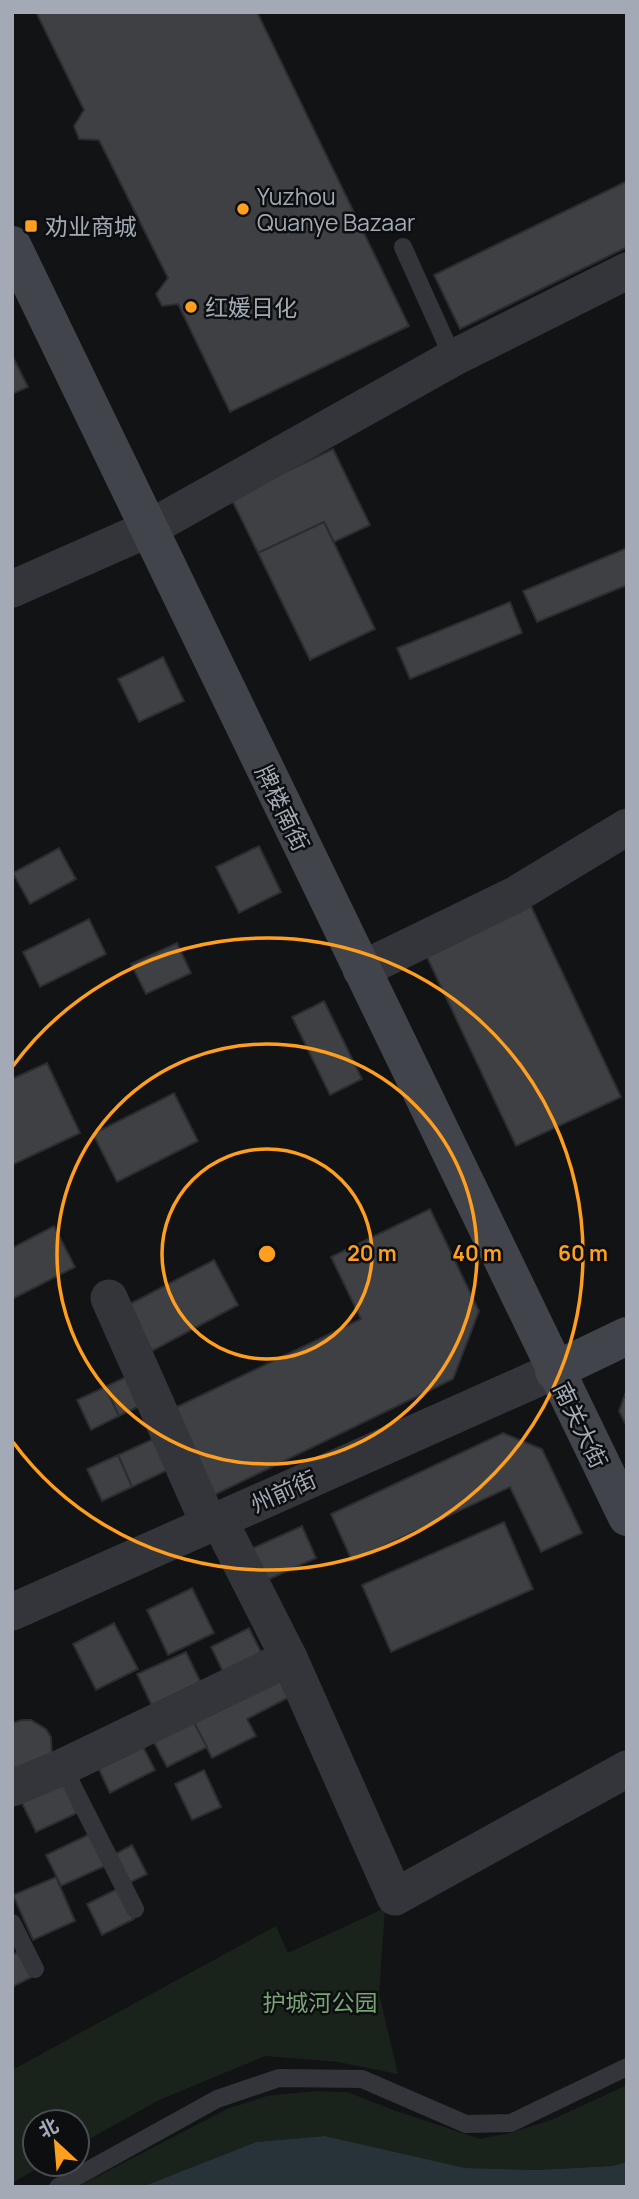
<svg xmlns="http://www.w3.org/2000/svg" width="639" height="2199" viewBox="0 0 639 2199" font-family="Manrope,'Noto Sans SC',sans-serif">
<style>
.green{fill:#1a231b}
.water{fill:#283339}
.building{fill:#3e4044;stroke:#2c2d31;stroke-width:2}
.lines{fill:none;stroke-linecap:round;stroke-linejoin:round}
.lane{stroke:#33353a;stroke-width:18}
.street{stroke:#33353a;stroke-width:37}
.secondary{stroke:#41444a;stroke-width:38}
.ring{fill:none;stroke:#ff9f20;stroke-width:3.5}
.poi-dot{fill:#ff9f20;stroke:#0d0e0f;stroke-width:2.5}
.labels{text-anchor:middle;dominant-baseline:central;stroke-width:5;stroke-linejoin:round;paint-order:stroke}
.poi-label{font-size:23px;fill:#a3aab6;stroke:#0d0e0f;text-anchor:start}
.street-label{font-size:23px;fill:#a3aab6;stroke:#0d0e0f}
.park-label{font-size:23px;fill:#79a377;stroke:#0d0e0f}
.centre{fill:#ff9f20;stroke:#0d0e0f;stroke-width:3.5}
.ring-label{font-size:21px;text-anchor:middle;font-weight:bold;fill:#ff9f20;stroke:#0d0e0f;stroke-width:5;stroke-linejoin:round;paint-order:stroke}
</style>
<rect width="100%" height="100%" fill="#121314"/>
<g class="green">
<polygon points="385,1908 379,1994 398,2074 338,2062 265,2056 159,2100 77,2146 77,2122 35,2122 35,2164 45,2164 12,2183 12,2070 276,1926 288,1953"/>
<polygon points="627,2085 627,2162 612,2166 537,2170 465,2168 325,2136 256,2142 142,2187 77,2187 227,2109 267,2096 315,2091 347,2092 396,2111 480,2139 510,2133 551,2120"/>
</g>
<polygon class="water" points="325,2136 465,2168 537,2170 612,2166 627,2162 627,2187 142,2187 256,2142"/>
<g class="building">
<polygon points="36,12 257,12 409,326 230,412 178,304 162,306 156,294 168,278 99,140 79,139 74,126 84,110"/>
<polygon points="627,181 627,247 460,329 434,275"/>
<polygon points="12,355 28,387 12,394"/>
<polygon points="333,449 370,525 334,542 324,522 258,553 231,498"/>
<polygon points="324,522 375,629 310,660 258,553"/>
<polygon points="627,548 627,585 537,622 523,591"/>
<polygon points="510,602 522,633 410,679 397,648"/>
<polygon points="163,657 184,701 139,722 118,679"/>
<polygon points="259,846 281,892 239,913 216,867"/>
<polygon points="59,848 76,879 30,904 13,873"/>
<polygon points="531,906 621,1097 516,1146 426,955"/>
<polygon points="89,919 106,954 40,987 23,952"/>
<polygon points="177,943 191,973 146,994 131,964"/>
<polygon points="324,1001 362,1079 330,1095 292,1017"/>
<polygon points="47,1063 80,1133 12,1165 12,1079"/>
<polygon points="174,1093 198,1141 117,1182 93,1134"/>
<polygon points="430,1209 479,1311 453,1379 206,1499 164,1413 361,1319 331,1257"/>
<polygon points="54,1226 75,1267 12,1299 12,1248"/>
<polygon points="214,1260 238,1305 152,1351 128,1305"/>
<polygon points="132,1374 146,1403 119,1416 105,1387"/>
<polygon points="105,1387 119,1416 91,1430 77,1400"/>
<polygon points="627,1389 627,1427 619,1411"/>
<polygon points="503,1433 542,1449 582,1533 541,1552 510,1487 352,1561 331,1514"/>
<polygon points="160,1436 174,1467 132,1487 118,1455"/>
<polygon points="118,1455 132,1487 102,1501 87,1469"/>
<polygon points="504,1522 533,1589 391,1652 362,1585"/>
<polygon points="302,1526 316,1558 265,1581 251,1549"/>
<polygon points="192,1588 214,1633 168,1655 147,1610"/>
<polygon points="114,1623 138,1669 96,1690 73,1644"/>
<polygon points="249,1628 263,1656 225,1676 211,1647"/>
<polygon points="186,1652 201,1683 152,1706 137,1674"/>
<polygon points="285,1666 299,1692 247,1719 256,1736 212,1758 190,1715"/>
<polygon points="190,1715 207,1747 167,1767 150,1735"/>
<polygon points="22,1720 31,1720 46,1729 51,1737 52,1755 12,1771 12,1723"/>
<polygon points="139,1739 155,1770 110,1793 95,1761"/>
<polygon points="204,1770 221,1807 192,1820 175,1784"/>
<polygon points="60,1777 77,1813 36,1832 19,1797"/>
<polygon points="94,1832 109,1864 61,1886 46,1855"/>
<polygon points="132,1845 147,1874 129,1883 115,1854"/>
<polygon points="56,1877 75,1921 33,1940 13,1895"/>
<polygon points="119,1888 134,1919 102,1935 87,1904"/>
<polygon points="21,1950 34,1976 12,1987 12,1955"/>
</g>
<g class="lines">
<g class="lane">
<polyline points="403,247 453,358"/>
<polyline points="63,1767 135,1909"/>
<polyline points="12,1923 35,1969"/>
<polyline points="58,2187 217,2099 279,2078 362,2079 466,2124 511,2123 627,2067"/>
</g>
<g class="street">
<polyline points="12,589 148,529 453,358 627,271"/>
<polyline points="361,970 515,895 627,827"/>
<polyline points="109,1298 209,1524"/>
<polyline points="12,1612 554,1371"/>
<polyline points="289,1658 395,1897 627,1769"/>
<polyline points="12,1788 63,1767 289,1658 219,1520"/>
</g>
<g class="secondary">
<polyline points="12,245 627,1517"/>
<polyline points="554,1371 627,1336"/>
</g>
</g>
<g class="ring">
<circle cx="267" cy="1254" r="105"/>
<circle cx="267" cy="1254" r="210"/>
<path d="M13 1066A316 316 0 1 1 13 1442"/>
</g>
<g class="poi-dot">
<circle cx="243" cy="209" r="7"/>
<rect x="24" y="219" width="14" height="14" rx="3.5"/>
<circle cx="191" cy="307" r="7"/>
</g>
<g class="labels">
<g class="poi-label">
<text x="257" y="196">Yuzhou<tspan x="257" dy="26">Quanye Bazaar</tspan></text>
<text x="45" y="226">劝业商城</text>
<text x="205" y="307">红媛日化</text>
</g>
<g class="street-label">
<text transform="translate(283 808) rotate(64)">牌楼南街</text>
<text transform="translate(581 1425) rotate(64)">南关大街</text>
<text transform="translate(283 1491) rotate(-24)">州前街</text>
</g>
<g class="park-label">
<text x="320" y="2002">护城河公园</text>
</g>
</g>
<circle cx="267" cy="1254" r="10" class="centre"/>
<g class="ring-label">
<text x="372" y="1261">20 m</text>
<text x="477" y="1261">40 m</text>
<text x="583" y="1261">60 m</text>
</g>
<rect width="639" height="2199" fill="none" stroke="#a3aab6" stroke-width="28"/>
<g transform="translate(56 2143) rotate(334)"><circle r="33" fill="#0d0e0f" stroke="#494c52" stroke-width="2"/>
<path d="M0-5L12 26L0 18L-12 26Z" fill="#ff9f20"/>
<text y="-10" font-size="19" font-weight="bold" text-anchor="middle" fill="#a3aab6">北</text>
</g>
</svg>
